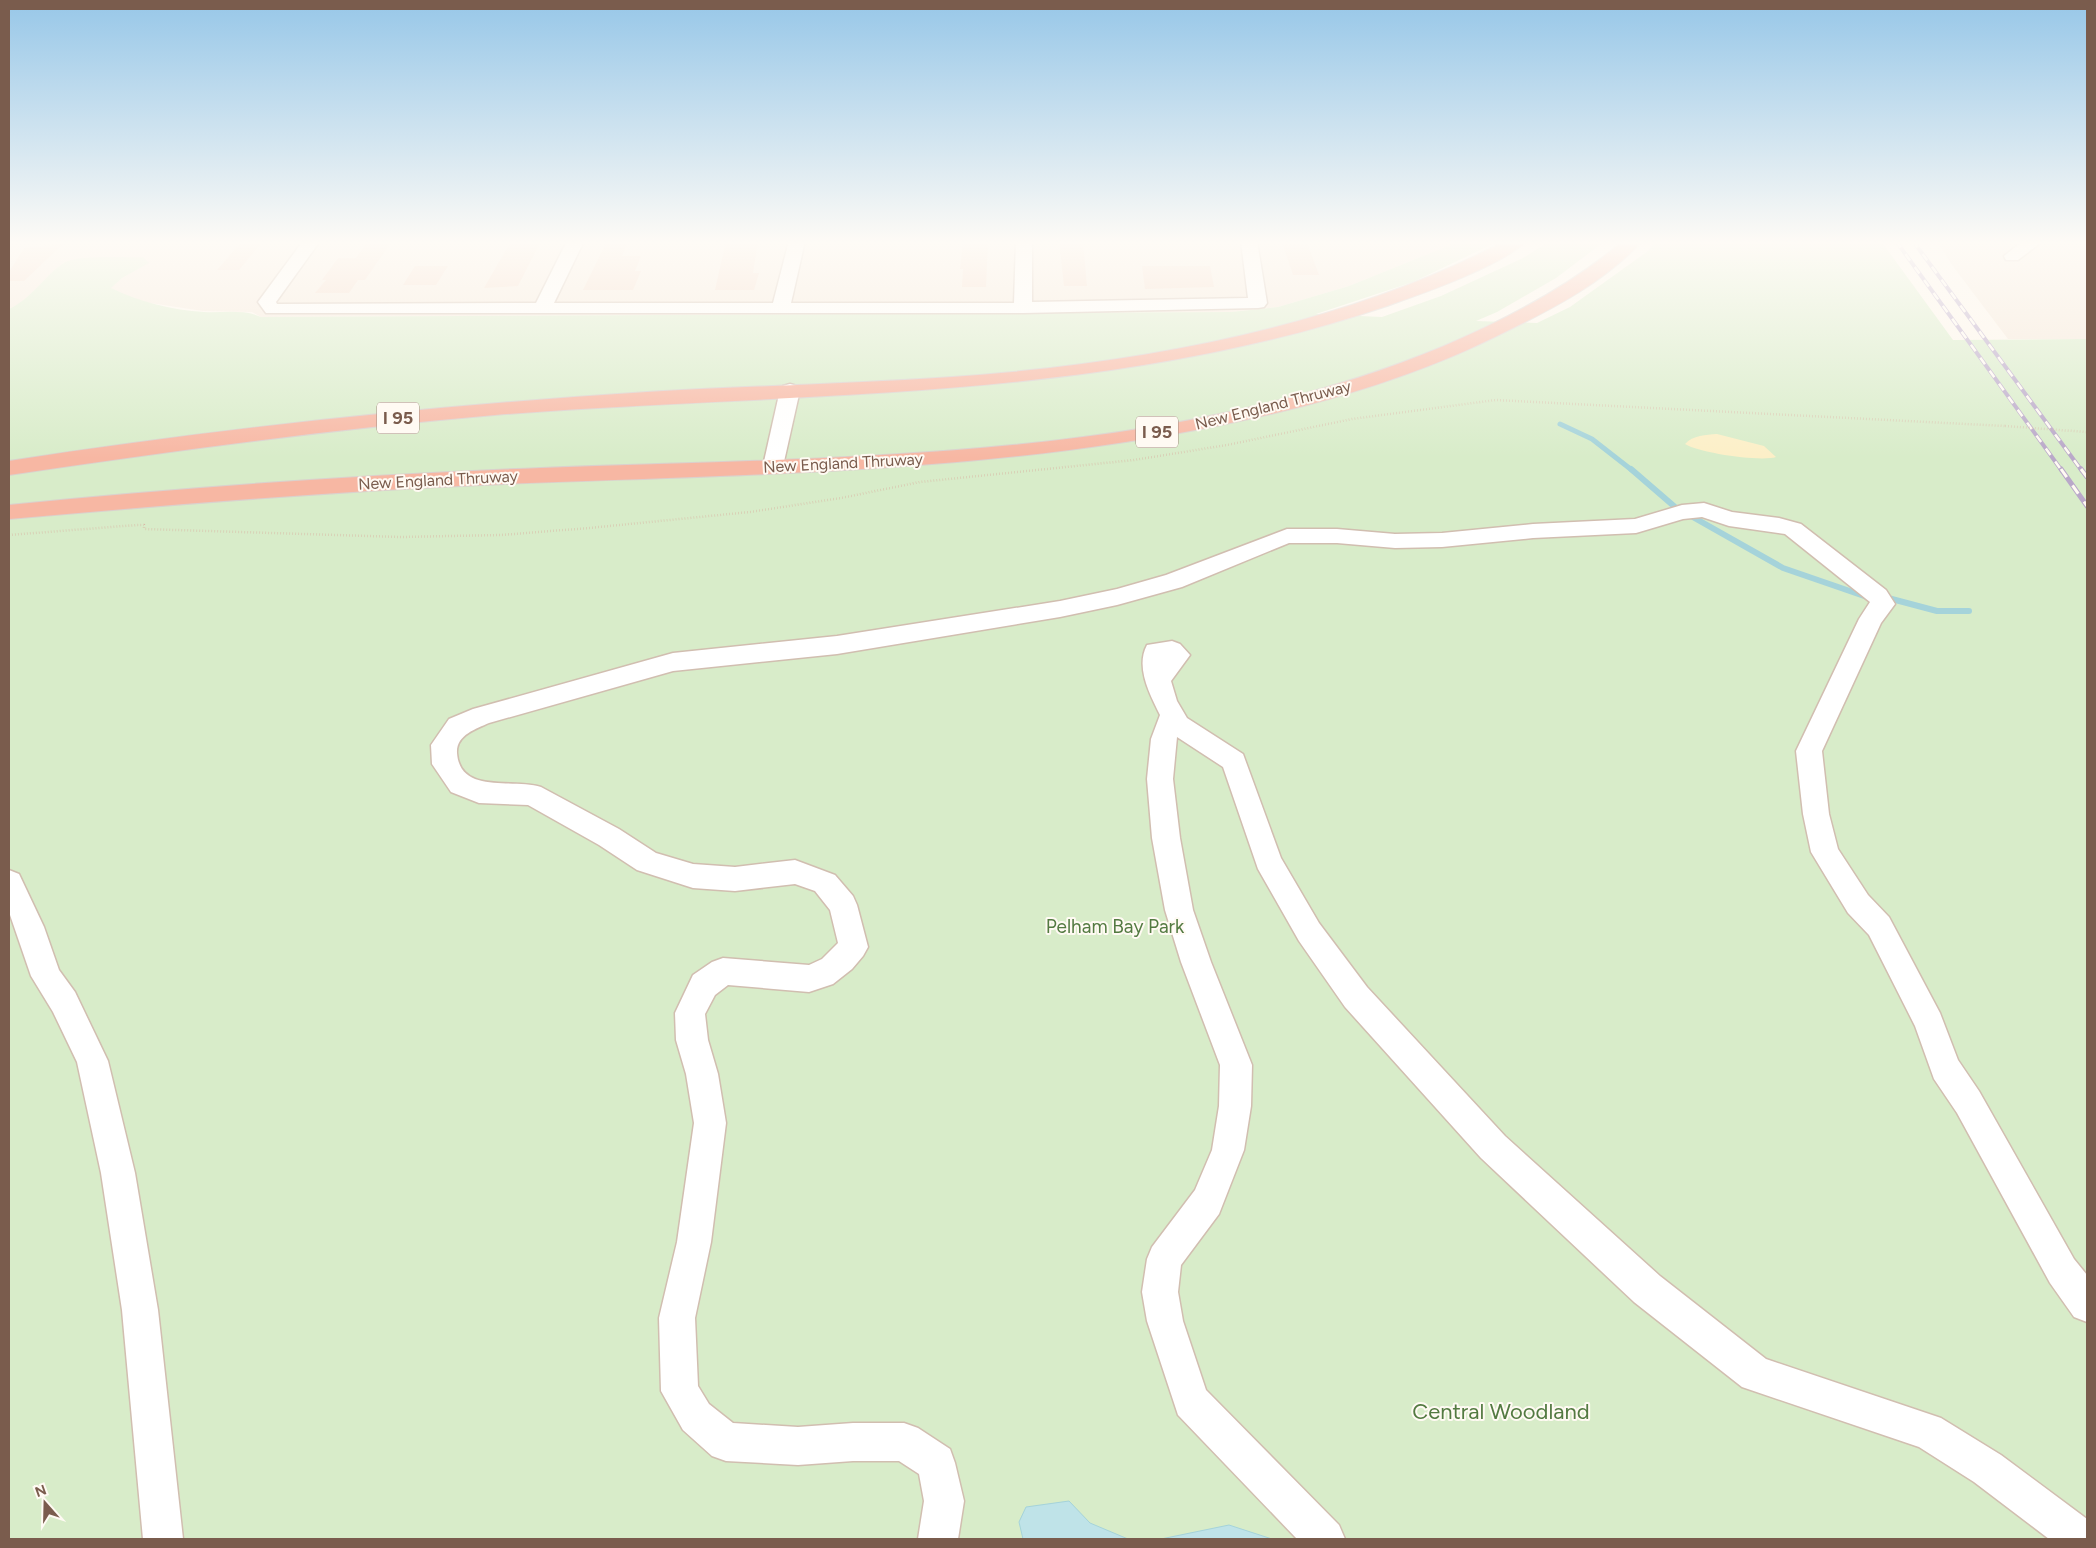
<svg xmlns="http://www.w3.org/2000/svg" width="2096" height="1548" viewBox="0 0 2096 1548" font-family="Figtree,sans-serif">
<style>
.residential{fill:#f5e8da}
.green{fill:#d8ecc9}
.sand{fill:#fcefc7}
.water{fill:#bfe3e8;stroke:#a5d3da}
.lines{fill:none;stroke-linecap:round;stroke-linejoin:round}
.stream-far1{stroke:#a5d3da;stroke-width:5}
.stream{stroke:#a5d3da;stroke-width:6}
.building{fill:#f3d5c3}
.minor-casing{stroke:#d1beb0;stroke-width:3}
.highway-casing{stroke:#dad1cd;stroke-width:2}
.path{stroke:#d9b8a5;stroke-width:2.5;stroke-dasharray:0.5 2.5;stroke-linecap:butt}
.minor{fill:#fff;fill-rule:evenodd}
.highway{fill:#f7b7a3;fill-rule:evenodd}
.rail-far1-casing{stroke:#b9a8c9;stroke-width:4}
.rail-casing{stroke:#b9a8c9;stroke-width:5}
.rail-far1{stroke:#fffaf3;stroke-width:2.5;stroke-dasharray:8;stroke-linecap:butt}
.rail{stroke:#fffaf3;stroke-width:3;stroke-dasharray:10;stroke-linecap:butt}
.path-bridge{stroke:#d9b8a5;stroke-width:2.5;stroke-dasharray:0.5 2.5;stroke-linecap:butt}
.labels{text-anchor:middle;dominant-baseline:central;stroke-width:4;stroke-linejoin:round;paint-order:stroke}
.far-street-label{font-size:16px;fill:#7a5c4d;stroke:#fffaf3}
.shield{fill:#fffaf3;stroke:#a28b7f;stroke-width:1}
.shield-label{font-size:18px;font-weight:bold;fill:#7a5c4d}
.park-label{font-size:19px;fill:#537a41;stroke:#fffaf3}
.near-park-label{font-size:22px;fill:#537a41;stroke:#fffaf3}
</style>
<rect width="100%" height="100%" fill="#fdf6ec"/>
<g class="residential">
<polygon points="9,241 1460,241 1349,286 1278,307 1231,312 261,317 252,312 203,311 137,301 110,288 122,278 148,263 64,263 21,303 9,309"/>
<polygon points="1937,241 2087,241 2087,339 2008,339 1952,265"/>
</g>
<path class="green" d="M1460 241H1499L1413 282 1316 314 1382 317 1441 296 1523 258 1550 241H1605L1556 278 1497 312 1476 321 1537 323 1570 307 1648 251 1657 241H1881L1953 340 2087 339V1539H9V309C31 299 43 278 62 264 77 254 124 258 143 257L149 263 122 278 111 288C140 302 172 310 204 312 223 313 244 309 261 317L1231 312 1278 307 1349 286Z"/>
<path class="sand" d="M1717 434 1764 446 1776 457C1761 462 1699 453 1685 444 1693 435 1706 435 1717 434Z"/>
<g class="water">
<polygon points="1069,1501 1090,1523 1128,1539 1023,1539 1019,1522 1026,1507"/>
<polygon points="1229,1525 1272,1539 1161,1539"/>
</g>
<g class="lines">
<polyline class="stream-far1" points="1560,424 1592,439 1633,471"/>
<g class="stream">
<polyline points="1631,469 1675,507"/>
<polyline points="1691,516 1783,568 1870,598"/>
<polyline points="1888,598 1937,611 1969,611"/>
</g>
</g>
<g class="building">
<polygon points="242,241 263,241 239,270 217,270"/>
<polygon points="368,241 392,241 365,280 358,280 349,293 315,293 326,280 322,280 338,258 356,258"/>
<polygon points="511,241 541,241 518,286 484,288"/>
<polygon points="607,241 628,241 622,256 641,256 635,271 641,271 633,290 583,290"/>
<polygon points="726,241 758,241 753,273 759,273 754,290 715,290"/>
<polygon points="963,241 988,241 986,287 962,287 963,269 960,269"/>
<polygon points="1059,241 1083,241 1087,286 1064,286"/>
<polygon points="63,244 24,281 9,281 9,272 24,248"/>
<polygon points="1283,245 1308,245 1319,275 1293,275"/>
<polygon points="415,266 448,266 436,285 403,285"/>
<polygon points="1142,266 1210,266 1214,287 1145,289"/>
</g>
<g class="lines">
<g class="minor-casing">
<g id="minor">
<polygon points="303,241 320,241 276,302 277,304 536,303 567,241 584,241 554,303 773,303 789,241 805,241 791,303 1014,303 1016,241 1032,241 1032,302 1248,298 1241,241 1257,241 1267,303 1264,307 1258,308 1023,313 266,313 258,302"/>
<polygon points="2023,241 2043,241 2018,260 2006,260 2004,256"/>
<polygon points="790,384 797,386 800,390 783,466 780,471 773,472 766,471 763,466 780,390 783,386"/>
<path d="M1704 503 1732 512 1779 518 1801 524 1886 590 1895 604 1881 623 1822 751 1829 814 1838 849 1868 895 1889 917 1940 1013 1958 1060 1979 1091 2074 1259 2087 1275V1322L2074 1317 2050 1283 1957 1113 1934 1079 1915 1026 1869 935 1848 913 1811 852 1803 814 1796 751 1859 619 1870 602 1785 534 1729 526 1702 517 1683 519 1636 533 1533 538 1442 547 1395 548 1337 543H1289L1182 587 1117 605 1060 617 837 654 673 671 489 723C476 729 456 735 457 753 460 795 514 778 541 787L619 829 656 853 693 864 735 867 795 860 835 875 853 896 857 905 868 947 863 956 852 969 833 984 809 992 728 985 715 995 705 1014 708 1040 718 1074 726 1123 711 1242 695 1318 698 1386 709 1404 733 1423 798 1427 853 1423H904L918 1428 950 1449 955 1463 964 1501 958 1539H918L924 1501 919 1474 899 1461H853L798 1465 726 1461 712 1456 683 1430 661 1391 659 1318 677 1242 694 1123 686 1074 676 1040 675 1013 693 975 712 962 723 958 809 965 822 959 838 943 830 910 815 891 795 884 735 891 693 888 637 870 599 845 528 805 479 803 451 792 432 764 431 745 449 719 473 709 673 653 837 636 1060 601 1117 589 1166 575 1287 529H1337L1395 534 1442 533 1533 524 1635 519 1682 505Z"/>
<path d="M1172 641 1180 644 1190 655 1171 681 1177 701 1187 718 1243 754 1281 858 1319 923 1367 987 1505 1136 1660 1276 1766 1359 1941 1418 2001 1455 2087 1519V1539H2049L1974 1482 1919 1447 1742 1387 1634 1302 1481 1158 1345 1007 1299 941 1258 869 1223 767 1177 737 1173 779 1180 838 1193 910 1211 962 1252 1065 1251 1106 1244 1150 1219 1214 1181 1265 1178 1292 1183 1321 1206 1390 1339 1525 1345 1539H1297L1178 1415 1147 1321 1142 1292 1147 1259 1152 1247 1195 1190 1212 1150 1219 1106 1220 1065 1181 962 1165 910 1152 838 1147 779 1151 739 1160 715C1150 695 1135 667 1147 645Z"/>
<polygon points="9,870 19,874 44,927 59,970 75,992 108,1061 135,1173 158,1310 183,1539 143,1539 122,1310 101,1173 77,1062 53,1012 31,976 9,912"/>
</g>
</g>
<g class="highway-casing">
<g id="highway">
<path d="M1505 241H1527C1499 267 1424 293 1387 306 1099 404 793 391 495 415 332 429 170 451 9 475V461C221 428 433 406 647 392 748 386 850 384 952 377 1137 364 1339 328 1505 241Z"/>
<path d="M1623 241H1642C1607 280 1556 307 1509 330 1419 376 1320 405 1221 425 977 475 728 474 481 485 323 492 166 505 9 519V505C186 487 363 475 541 468 839 456 1164 463 1444 346 1507 319 1570 286 1623 241Z"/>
</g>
</g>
<polyline class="path" points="9,535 137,525 144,525 144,529 401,537 501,535 589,528 750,512 841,498 920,482 1134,460 1227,445 1352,419 1496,400 2005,426"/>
<use href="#minor" class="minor"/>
<use href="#highway" class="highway"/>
<g class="rail-far1-casing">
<g id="rail-far1">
<polyline points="1896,241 2062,471"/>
<polyline points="1913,241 2082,471"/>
</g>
</g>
<g class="rail-casing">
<g id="rail">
<polyline points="2061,469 2087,506"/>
<polyline points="2081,469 2087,477"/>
</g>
</g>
<use href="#rail-far1" class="rail-far1"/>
<use href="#rail" class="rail"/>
<polyline class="path-bridge" points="2005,426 2087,432"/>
</g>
<linearGradient id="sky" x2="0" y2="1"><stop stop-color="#97c7e8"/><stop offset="0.53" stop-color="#fefbf6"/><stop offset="1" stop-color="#fefbf6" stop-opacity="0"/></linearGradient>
<rect width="2096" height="458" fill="url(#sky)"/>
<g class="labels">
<g class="far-street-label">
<text transform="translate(1273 405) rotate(-14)">New England Thruway</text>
<text transform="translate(843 463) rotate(-3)">New England Thruway</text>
<text transform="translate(438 480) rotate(-3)">New England Thruway</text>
</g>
<g class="shield">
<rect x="377" y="402.5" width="42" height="31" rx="4"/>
<rect x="1136" y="416.5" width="42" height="31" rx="4"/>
</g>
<g class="shield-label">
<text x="398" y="418">I 95</text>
<text x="1157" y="432">I 95</text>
</g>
<g class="park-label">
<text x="1115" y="926">Pelham Bay Park</text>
</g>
<g class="near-park-label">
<text x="1501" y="1411">Central Woodland</text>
</g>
</g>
<rect width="2096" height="1548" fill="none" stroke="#7a5c4d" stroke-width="20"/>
<g transform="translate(45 1503) rotate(340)" stroke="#fffaf3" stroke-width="4" paint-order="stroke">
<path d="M0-4L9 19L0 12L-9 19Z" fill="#7a5c4d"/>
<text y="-8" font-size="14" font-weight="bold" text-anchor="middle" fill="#7a5c4d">N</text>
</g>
</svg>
